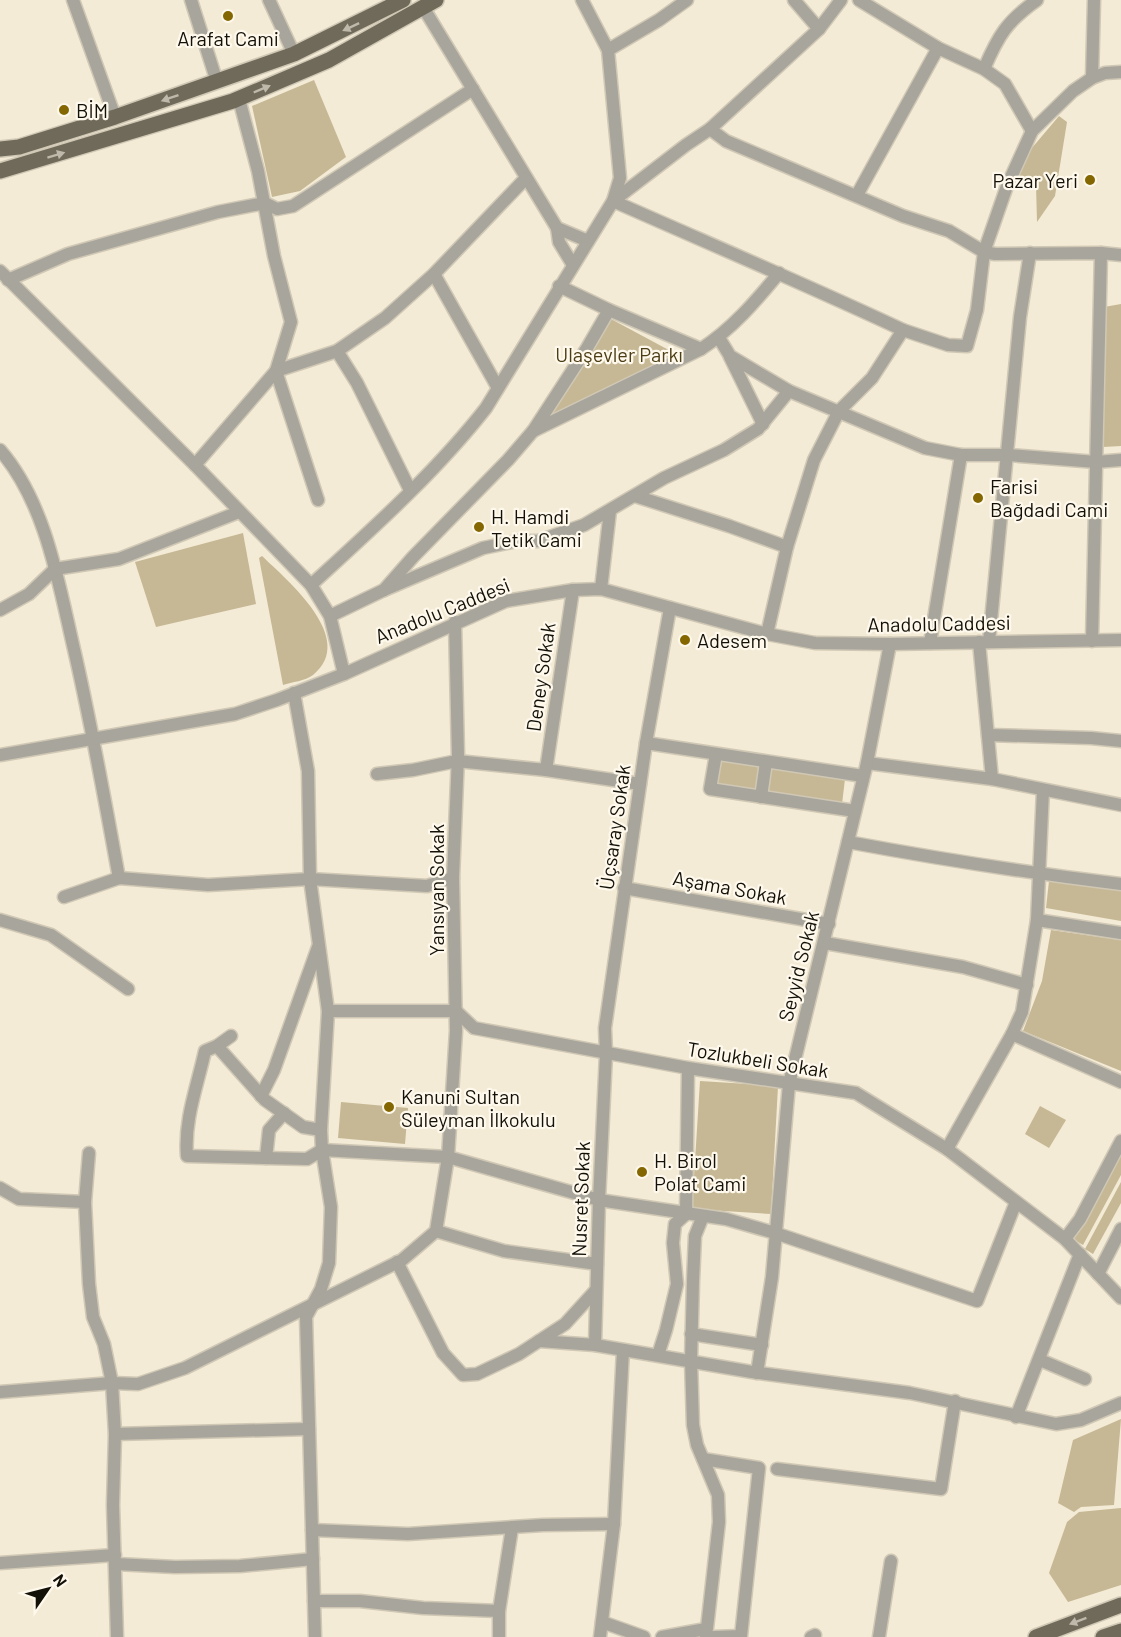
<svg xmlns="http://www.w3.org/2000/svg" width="1121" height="1637" viewBox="0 0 1121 1637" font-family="Barlow,sans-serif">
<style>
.green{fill:#c6b894}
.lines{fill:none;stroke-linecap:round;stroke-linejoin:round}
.minor-casing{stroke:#d0c8b5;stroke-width:15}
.major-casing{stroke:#d0c8b5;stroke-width:18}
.minor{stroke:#a8a59c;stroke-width:12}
.major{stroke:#706a5a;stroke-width:15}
.oneway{fill:#beb9aa}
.poi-dot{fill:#856701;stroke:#fef9ec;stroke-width:2}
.labels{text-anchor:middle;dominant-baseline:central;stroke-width:4.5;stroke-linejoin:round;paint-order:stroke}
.poi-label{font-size:20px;fill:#131008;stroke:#fef9ec;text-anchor:start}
.park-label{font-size:20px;fill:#4c3d14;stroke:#fef9ec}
.street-label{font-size:20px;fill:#131008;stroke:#fef9ec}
</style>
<rect width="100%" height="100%" fill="#f4ebd6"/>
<g class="green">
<polygon points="314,80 346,157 300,191 272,197 252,106"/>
<polygon points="1059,116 1067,122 1055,196 1037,222 1036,185 1013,189 1031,149"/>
<polygon points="1121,304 1121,446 1103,447 1104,307"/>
<polygon points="611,319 678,355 549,417"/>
<polygon points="243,533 256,604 156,627 135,562"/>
<path d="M262 556C287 580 358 639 313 675 305 681 292 682 283 685L259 558Z"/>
<polygon points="720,760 845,779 842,804 716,786"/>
<polygon points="1049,881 1121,890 1121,921 1046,908"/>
<polygon points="1051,930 1121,940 1121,1071 1023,1031 1042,981"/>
<polygon points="700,1081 778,1086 771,1214 692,1209"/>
<polygon points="341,1102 408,1108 405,1144 338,1138"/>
<polygon points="1040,1106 1066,1120 1049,1148 1025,1134"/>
<polygon points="1121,1150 1121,1175 1083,1245 1073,1239"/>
<polygon points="1121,1182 1121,1203 1093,1254 1085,1249"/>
<polygon points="1121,1419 1114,1505 1081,1507 1074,1512 1058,1503 1073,1440"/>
<polygon points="1121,1508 1121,1585 1068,1602 1049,1573 1067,1522 1079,1512"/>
</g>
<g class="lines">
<g class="minor-casing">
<g id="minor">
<polyline points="73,0 115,117"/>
<polyline points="191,0 217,82"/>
<polyline points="269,0 294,54"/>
<polyline points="794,0 819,29"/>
<path d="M841 0 819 29 710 129 686 145 613 201C710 244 807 285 903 330"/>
<polyline points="859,0 938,48 984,69 1005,84 1032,131"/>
<polyline points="423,7 557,228 588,241"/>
<polyline points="608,50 659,20 687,0"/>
<path d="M984 69C998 36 1007 21 1037 0"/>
<polyline points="1092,78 1094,0"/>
<polyline points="239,99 258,171 274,256 291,322 276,371 318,500"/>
<polyline points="710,129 726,141 903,216 949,231 984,252 995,254 1101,253 1092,641"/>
<polyline points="857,195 938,48"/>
<polyline points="557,228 559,242 573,265"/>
<polyline points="1101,253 1121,255"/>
<polyline points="0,271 195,465 311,585"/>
<polyline points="434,274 498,388"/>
<polyline points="8,280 68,254 218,212 265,203 277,209 293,206 473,89"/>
<path d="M559 286 609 310 701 349C732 329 756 301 779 273"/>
<polyline points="719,338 730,356 789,391 925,448 961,455 1008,455 1096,462 1121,460"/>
<polyline points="337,351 357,383 410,490"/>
<polyline points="730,357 763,424"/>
<polyline points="533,431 701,349"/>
<path d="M0 450C45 502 58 580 73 645 91 722 105 800 119 878"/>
<polyline points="195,465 276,371 337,351 385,318 434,274 526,178"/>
<polyline points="635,496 729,526 787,547"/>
<polyline points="601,589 610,511"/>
<polyline points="384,590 483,548 517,541 538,541 584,525 664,478 724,450 758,429 789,391"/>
<polyline points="0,610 29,594 55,569 119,559 239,512"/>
<polyline points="330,616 384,590 413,557 508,460 533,431 587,348 609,310"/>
<polyline points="767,634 787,547 814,460 839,411 872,378 903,330 948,345 967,346 977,310 984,252 1007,186 1032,131 1073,91 1092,78 1105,73 1121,72"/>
<polyline points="979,642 992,779"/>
<polyline points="989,642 1020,317 1030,253"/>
<polyline points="930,643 961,455"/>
<path d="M344 674 330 616 311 585C372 529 435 473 486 408L613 201 620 178 608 50 582 0"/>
<polyline points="294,693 308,771 310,879 328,1011 321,1130 322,1150 331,1207 329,1263 321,1289 306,1317 315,1637"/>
<polyline points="988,735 1091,738 1121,741"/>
<polyline points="646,743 863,776"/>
<polyline points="716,754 710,789 855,811"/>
<polyline points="0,755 235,714 277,700 344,674 506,601 573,590 601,589 767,634 815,643 890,644 1121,640"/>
<polyline points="867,763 992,779 1121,805"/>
<polyline points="546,770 573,590"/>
<polyline points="377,774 413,770 457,761 546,770 640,784"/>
<polyline points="761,797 766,762"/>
<path d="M848 842C939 859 1029 873 1121 884"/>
<polyline points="624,888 829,924"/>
<polyline points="64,897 119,878 208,885 310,879 427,886 453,878"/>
<polyline points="0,920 51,935 128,989"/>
<polyline points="1037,920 1121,933"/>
<polyline points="825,943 963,967 1027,985"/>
<polyline points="328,1011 456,1011 474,1028 688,1068 856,1093 947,1149 1065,1239 1121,1298"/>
<polyline points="1012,1034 1022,1012 1037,920 1043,790"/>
<path d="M231 1036 217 1046 205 1051C197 1087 184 1120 187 1156L307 1159 322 1150 448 1157 599 1200 726 1219 775 1233 977 1301 1016 1202"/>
<polyline points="217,1046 265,1100 303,1127 321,1130"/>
<polyline points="261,1096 274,1070 318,947"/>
<polyline points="947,1149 1012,1034 1121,1082"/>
<polyline points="266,1158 269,1130 284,1113"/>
<polyline points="0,1188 19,1199 85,1202 89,1153"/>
<polyline points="85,1202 89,1284 93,1317 104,1344 112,1383 115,1434 113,1505 117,1637"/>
<polyline points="703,1216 695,1236 693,1281 691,1361 693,1425 697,1445 718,1495 719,1522 706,1637"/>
<polyline points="436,1231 504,1251 597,1264"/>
<polyline points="1065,1239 1080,1219 1121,1141"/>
<polyline points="397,1262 443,1353 463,1375 477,1374 519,1354 565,1324 596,1290"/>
<polyline points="1098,1274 1121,1229"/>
<polyline points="691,1334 762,1345"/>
<polyline points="539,1341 595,1345 752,1372 910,1393 1056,1424 1081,1420 1121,1403"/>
<polyline points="595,1345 599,1200 606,1054 605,1028 646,743 670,608"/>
<polyline points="658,1355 666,1330 677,1284 673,1243 675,1224 686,1214 688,1068"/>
<polyline points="1040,1360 1085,1379"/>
<polyline points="757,1373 772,1277 789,1084 867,763 890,644"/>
<polyline points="0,1392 112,1383 138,1384 185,1368 402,1260 436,1231 448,1157 456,1031 453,878 458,756 455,622"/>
<polyline points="1016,1417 1080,1254"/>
<polyline points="115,1434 309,1429"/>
<polyline points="703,1459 759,1468 741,1636 714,1637"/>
<polyline points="777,1469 941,1489 955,1401"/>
<polyline points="312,1530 408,1534 543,1525 614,1524"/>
<polyline points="0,1563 115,1555"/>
<polyline points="116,1564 175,1567 240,1566 313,1559"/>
<polyline points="314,1601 360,1601 423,1608 499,1611"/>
<polyline points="602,1622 644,1637"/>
<polyline points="499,1637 499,1611 512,1528"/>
<polyline points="600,1637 614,1524 623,1350"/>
<polyline points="662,1637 706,1629"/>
<polyline points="811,1637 815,1635"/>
<polyline points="879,1637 891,1561"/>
</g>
</g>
<g class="major-casing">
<g id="major">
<polyline points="0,149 19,147 115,117 294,54 403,0"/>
<polyline points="0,171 233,101 329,60 436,0"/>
<polyline points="1036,1637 1121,1605"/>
<polyline points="1103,1637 1121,1631"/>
</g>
</g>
<use href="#minor" class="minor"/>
<use href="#major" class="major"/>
</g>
<defs><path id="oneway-solid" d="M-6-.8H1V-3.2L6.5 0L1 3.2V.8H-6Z" transform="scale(1.5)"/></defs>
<g class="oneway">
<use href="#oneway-solid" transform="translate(351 27) rotate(155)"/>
<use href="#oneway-solid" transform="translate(262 89) rotate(-23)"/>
<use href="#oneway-solid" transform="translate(170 98) rotate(161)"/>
<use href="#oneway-solid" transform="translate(56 155) rotate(-17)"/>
<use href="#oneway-solid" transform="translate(1078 1621) rotate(159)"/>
</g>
<g class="poi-dot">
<circle cx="228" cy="16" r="6"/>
<circle cx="64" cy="110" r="6"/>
<circle cx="1090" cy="180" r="6"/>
<circle cx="978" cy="498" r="6"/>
<circle cx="479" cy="527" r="6"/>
<circle cx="685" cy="640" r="6"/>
<circle cx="389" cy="1107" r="6"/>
<circle cx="642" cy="1172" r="6"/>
</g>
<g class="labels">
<g class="poi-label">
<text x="228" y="38" text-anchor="middle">Arafat Cami</text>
<text x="76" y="110">BİM</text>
<text x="1078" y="180" text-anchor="end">Pazar Yeri</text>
<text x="990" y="486">Farisi<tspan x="990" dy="23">Bağdadi Cami</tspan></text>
<text x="491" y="516">H. Hamdi<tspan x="491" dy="23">Tetik Cami</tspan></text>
<text x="697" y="640">Adesem</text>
<text x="401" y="1096">Kanuni Sultan<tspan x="401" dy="23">Süleyman İlkokulu</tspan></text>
<text x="654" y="1160">H. Birol<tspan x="654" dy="23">Polat Cami</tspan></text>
</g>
<g class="park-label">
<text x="619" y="354">Ulaşevler Parkı</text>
</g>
<g class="street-label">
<text transform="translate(442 610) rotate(-22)">Anadolu Caddesi</text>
<text transform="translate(939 623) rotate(-1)">Anadolu Caddesi</text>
<text transform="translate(540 677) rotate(-82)">Deney Sokak</text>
<text transform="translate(614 827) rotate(-82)">Üçsaray Sokak</text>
<text transform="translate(730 887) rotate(10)">Aşama Sokak</text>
<text transform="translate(436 890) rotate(-90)">Yansıyan Sokak</text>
<text transform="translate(798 966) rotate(-76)">Seyyid Sokak</text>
<text transform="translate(758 1059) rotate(9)">Tozlukbeli Sokak</text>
<text transform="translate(580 1199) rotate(-88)">Nusret Sokak</text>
</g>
</g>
<g transform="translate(48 1589) rotate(55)" stroke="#fef9ec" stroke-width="4.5" paint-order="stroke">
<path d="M0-4.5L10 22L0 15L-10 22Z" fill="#131008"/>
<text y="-9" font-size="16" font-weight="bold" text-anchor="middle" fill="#131008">N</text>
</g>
</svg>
